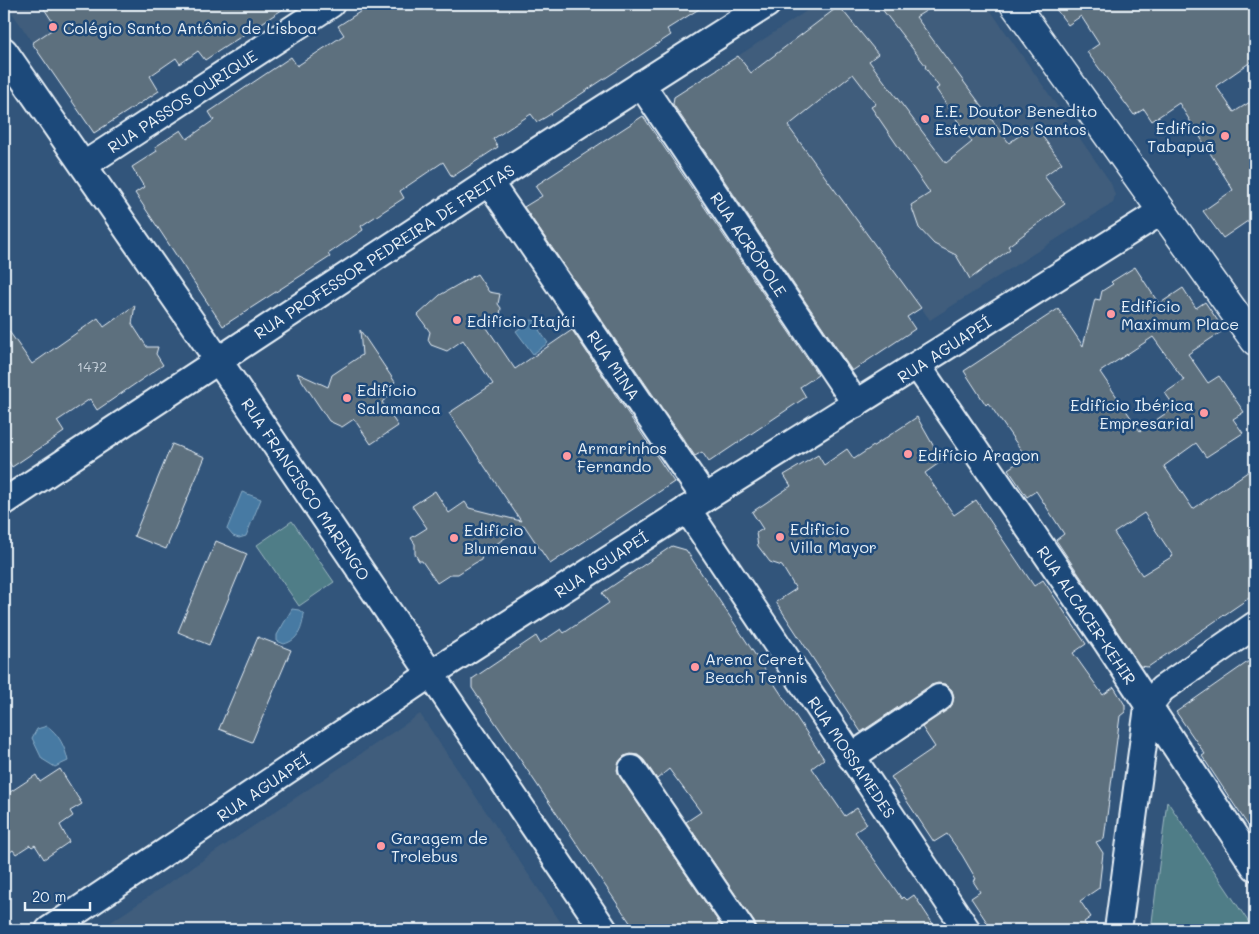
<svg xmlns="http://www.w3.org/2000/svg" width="1259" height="934" viewBox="0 0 1259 934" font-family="Mali,sans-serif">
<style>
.built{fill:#3f5d7c}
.green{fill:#4f7d87;stroke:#9cb7c0}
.water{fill:#467aa3;stroke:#87aac5}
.building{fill:#5d6f7e;stroke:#e8f1f8;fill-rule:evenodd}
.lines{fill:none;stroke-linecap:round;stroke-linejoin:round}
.minor-casing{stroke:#e8f1f8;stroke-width:30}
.major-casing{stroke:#e8f1f8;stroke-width:31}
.minor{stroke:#1f4a7a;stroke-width:26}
.major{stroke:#1f4a7a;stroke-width:28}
.poi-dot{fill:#ff9aa2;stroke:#1f4a7a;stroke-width:2}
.labels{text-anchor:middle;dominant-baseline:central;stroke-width:5;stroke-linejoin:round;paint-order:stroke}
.number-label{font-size:14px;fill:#c5d0da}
.poi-label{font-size:16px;fill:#e8f1f8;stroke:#1f4a7a;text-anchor:start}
.street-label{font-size:16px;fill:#e8f1f8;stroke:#1f4a7a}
</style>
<rect width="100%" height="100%" fill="#32557b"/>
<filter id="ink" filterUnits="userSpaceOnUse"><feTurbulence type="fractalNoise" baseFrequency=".02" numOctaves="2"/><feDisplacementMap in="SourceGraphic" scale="10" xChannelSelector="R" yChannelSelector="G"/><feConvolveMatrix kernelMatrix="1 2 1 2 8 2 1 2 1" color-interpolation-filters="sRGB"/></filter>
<g filter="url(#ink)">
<g class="built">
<polygon points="6,4 119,4 41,55"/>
<polygon points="817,4 879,4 897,30 937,4 986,4 1111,183 1115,195 1113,203 930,320 738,56"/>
<polygon points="420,714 566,930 99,930"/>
</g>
<g class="green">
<polygon points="292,521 334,582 299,606 257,545"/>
<polygon points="1167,801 1254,930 1151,930"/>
</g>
<g class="water">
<polygon points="531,320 539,321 543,327 539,330 548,343 533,354 516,331"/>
<polygon points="242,492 261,499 246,536 239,538 233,536 227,529"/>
<path d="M292 609 299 610 304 614C302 628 299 640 284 644L277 641V635Z"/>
<path d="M47 726C59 734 65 747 68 761L55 767 42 759 32 738 37 729Z"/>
</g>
<g class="building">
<polygon points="41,4 291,4 205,60 198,51 180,64 176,58 150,76 159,91 94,133 32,43 56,27"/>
<polygon points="372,4 707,4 667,29 671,35 546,117 537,122 531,114 493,139 498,147 452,177 443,162 400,191 404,198 361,226 363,230 328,254 330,257 223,326 135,193 144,187 132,167 157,151 155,147 181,130 187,139 214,120 209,112 291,57 297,66 344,35 338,26"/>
<polygon points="878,4 937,4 916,17 1009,143 1034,125 1062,163 1044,176 1065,204 1008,246 1010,249 970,279 956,255 934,244 919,228 911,205 930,193 871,107 876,104 853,74 788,126 921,308 907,317 915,329 852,371 673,104 674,97 738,56 751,73 839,6 878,54 869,61 946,163 972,142 936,89 939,87 925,67 926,66"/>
<polygon points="1052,4 1255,4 1255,59 1216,86 1234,112 1255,99 1255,216 1223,238 1203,211 1233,190 1179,103 1152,121 1144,109 1134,115 1087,52 1099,44 1081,16 1068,25"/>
<polygon points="643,116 818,375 800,387 806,397 709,462 702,452 695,456 524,207 542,196 535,186"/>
<path d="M1135 267 1159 304 1183 288 1196 308 1205 302 1224 330 1188 354 1208 383 1219 376 1244 412 1233 419 1243 433 1206 457 1196 443 1164 466 1193 509 1255 467V594L1148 667 1140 666 1056 540 1064 534 1036 491 1027 497 1008 469 1026 457 992 408 988 403 986 405 964 371 1058 309 1083 346 1095 299 1100 300 1102 291 1113 284 1111 282ZM1153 337 1184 380 1165 393 1175 407 1140 431 1100 372ZM1144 513 1173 556 1142 575 1114 533Z"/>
<polygon points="477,274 489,292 500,294 498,304 501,308 500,315 485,325 515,369 572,330 674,482 550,564 524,525 483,553 481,560 475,563 458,574 451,574 437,583 422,561 419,561 415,554 415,544 411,538 427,528 412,506 435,491 449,513 465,502 469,508 521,521 449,413 493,384 463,340 447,351 431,345 428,340 430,332 418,315 440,295"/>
<polygon points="135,305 132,324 147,347 158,347 156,354 163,365 97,410 90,399 57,421 64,432 12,467 4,454 4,324 32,364 98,318 104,327"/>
<polygon points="360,330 395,382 393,384 393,393 382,402 398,426 371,444 354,419 342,427 329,421 297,373 328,387 332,375 362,355"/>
<polygon points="917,417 942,461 925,473 954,515 976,500 1034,586 1043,580 1086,644 1073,653 1103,695 1114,687 1125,705 1125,712 1120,716 1104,839 1096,842 1103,853 1099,888 1080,901 1091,917 1084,922 1089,930 992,930 971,898 980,892 973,881 976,879 962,855 947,834 934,842 891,777 935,747 922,727 952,705 954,697 952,690 945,684 938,683 931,685 861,732 776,602 796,589 782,566 770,562 758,546 756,533 763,529 752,512 791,486 784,475 818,455 824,465 847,449 854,459"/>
<polygon points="172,444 205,457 166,549 134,536"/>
<polygon points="216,541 247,554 209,645 178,632"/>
<polygon points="672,546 686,550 824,759 812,768 845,816 857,808 867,824 855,832 902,899 904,897 907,900 914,895 937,930 757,930 754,922 686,822 701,812 669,769 657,779 644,760 638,755 631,754 624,756 619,762 617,770 620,777 724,930 635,930 472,688 472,679 536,636 540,643 561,629 564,633 609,603 602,593"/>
<polygon points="258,637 291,650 252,742 219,729"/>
<polygon points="1255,657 1255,836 1202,756 1205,754 1176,712"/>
<polygon points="60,769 82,804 70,811 73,816 60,825 69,842 44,859 35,845 32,847 30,845 16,854 13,850 4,856 4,796 36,775 40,782"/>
</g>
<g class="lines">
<g class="minor-casing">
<g id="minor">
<polyline points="4,51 218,360 604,930"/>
<polyline points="641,84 856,404"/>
<polyline points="84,165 331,4"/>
<polyline points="489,182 705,498"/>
<polyline points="917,365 1106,641 1255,867"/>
<polyline points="4,502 489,182 767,4"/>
<polyline points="687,509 967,930"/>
<polyline points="851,757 939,698"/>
<polyline points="632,769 742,930"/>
<polyline points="49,930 432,673 705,498 1162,211"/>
<polyline points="1118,930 1148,707 1162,689 1255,625"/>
</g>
</g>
<g class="major-casing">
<polyline id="major" points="1014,4 1255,341"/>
</g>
<use href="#minor" class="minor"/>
<use href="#major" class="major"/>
</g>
</g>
<g class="poi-dot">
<circle cx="53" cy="27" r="5"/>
<circle cx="925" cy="119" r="5"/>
<circle cx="1225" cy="136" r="5"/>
<circle cx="1111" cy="314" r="5"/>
<circle cx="457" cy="320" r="5"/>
<circle cx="347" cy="398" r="5"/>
<circle cx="1204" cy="413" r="5"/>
<circle cx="908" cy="454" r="5"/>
<circle cx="567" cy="456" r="5"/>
<circle cx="780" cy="537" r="5"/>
<circle cx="454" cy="538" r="5"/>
<circle cx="695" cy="667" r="5"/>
<circle cx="381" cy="846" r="5"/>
</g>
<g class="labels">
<g class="number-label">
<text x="92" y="366">1472</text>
</g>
<g class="poi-label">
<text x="63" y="27">Colégio Santo Antônio de Lisboa</text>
<text x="935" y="110">E.E. Doutor Benedito<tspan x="935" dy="18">Estevan Dos Santos</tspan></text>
<text x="1215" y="127" text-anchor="end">Edifício<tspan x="1215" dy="18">Tabapuã</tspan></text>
<text x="1121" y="305">Edifício<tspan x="1121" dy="18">Maximum Place</tspan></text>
<text x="467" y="320">Edifício Itajái</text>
<text x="357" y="389">Edifício<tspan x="357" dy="18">Salamanca</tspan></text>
<text x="1194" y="404" text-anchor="end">Edifício Ibérica<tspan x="1194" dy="18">Empresarial</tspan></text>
<text x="577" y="447">Armarinhos<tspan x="577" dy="18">Fernando</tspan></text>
<text x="918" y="454">Edifício Aragon</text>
<text x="790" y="528">Edificio<tspan x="790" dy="18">Villa Mayor</tspan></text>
<text x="464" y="529">Edifício<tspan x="464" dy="18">Blumenau</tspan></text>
<text x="705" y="658">Arena Ceret<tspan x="705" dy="18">Beach Tennis</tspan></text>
<text x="391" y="837">Garagem de<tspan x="391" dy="18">Trolebus</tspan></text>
</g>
<g class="street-label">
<text transform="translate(182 101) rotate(-33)">RUA PASSOS OURIQUE</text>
<text transform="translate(749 244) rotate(56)">RUA ACRÓPOLE</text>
<text transform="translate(384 251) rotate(-33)">RUA PROFESSOR PEDREIRA DE FREITAS</text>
<text transform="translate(944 349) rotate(-33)">RUA AGUAPEÍ</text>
<text transform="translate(614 365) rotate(56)">RUA MINA</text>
<text transform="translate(306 489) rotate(56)">RUA FRANCISCO MARENGO</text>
<text transform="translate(601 564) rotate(-33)">RUA AGUAPEÍ</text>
<text transform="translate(1087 615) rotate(56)">RUA ALCACER-KEHIR</text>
<text transform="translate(852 757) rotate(56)">RUA MOSSAMEDES</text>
<text transform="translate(263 787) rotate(-34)">RUA AGUAPEÍ</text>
</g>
</g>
<rect width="1259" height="934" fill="none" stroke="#1f4a7a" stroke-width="20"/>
<rect x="10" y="10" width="1239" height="914" fill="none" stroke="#e8f1f8" stroke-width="2" filter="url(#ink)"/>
<path d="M25 902v8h65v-8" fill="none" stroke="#e8f1f8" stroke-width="2.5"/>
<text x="32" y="902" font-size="15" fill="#e8f1f8" stroke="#1f4a7a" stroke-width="4" paint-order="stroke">20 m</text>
</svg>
